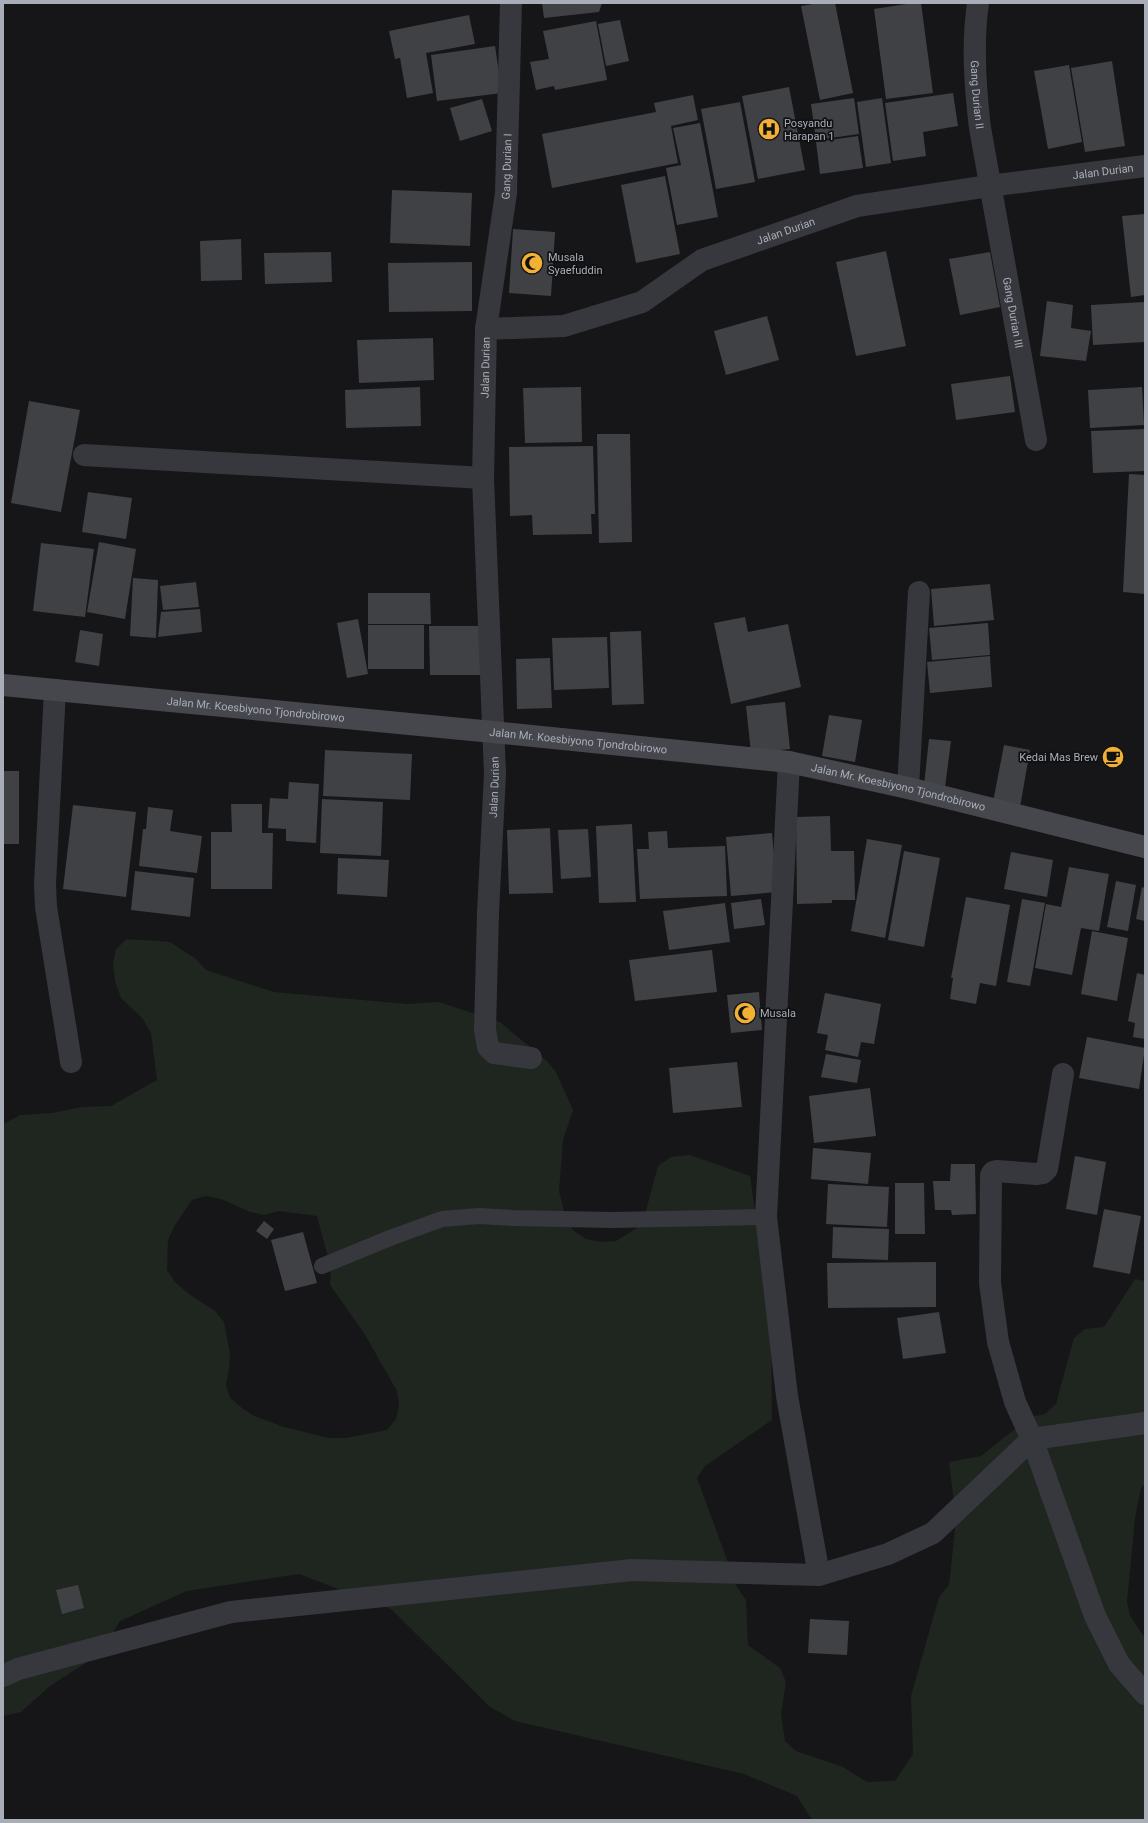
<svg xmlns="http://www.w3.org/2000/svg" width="1148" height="1823" viewBox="0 0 1148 1823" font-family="Roboto,sans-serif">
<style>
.green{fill:#1e261f;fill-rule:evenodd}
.building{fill:#404145}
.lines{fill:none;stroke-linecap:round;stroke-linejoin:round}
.service{stroke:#37383d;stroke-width:16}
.minor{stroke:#37383d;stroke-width:22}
.secondary{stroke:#45474d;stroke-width:22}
.labels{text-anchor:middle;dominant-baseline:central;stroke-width:3.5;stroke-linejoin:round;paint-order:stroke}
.street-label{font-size:11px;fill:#a8adb8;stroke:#111113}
.poi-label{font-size:11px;fill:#a8adb8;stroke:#111113;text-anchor:start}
</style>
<rect width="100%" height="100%" fill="#161618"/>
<path class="green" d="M127 939 170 942 196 959 206 970 274 992 407 1004 439 1002 500 1022 547 1061 556 1072 573 1110 563 1140 559 1191 566 1219 574 1231 586 1239 601 1242 616 1241 642 1225 658 1166 671 1157 690 1155 750 1176 771 1324 772 1420 705 1466 697 1478 737 1587 746 1600 748 1645 780 1668 786 1682 781 1714 785 1741 796 1751 843 1767 867 1782 895 1781 913 1754 911 1696 939 1597 949 1585 956 1520 949 1462 981 1456 1030 1417 1045 1414 1056 1404 1074 1338 1085 1329 1104 1327 1135 1279 1145 1281V1484L1141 1488 1135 1518 1127 1602 1130 1616 1145 1638V1820H812L797 1796 744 1774 515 1721 490 1707 391 1609 299 1574 187 1591 120 1621 101 1653 50 1686 21 1712 3 1716V1124L20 1115 52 1113 82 1107 111 1106 157 1080 151 1033 143 1019 121 998 115 981 113 964 116 949ZM206 1196 221 1199 250 1212 264 1215 279 1211 317 1216 331 1269 330 1285 364 1333 397 1391 399 1405 396 1419 387 1430 346 1438H329L284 1427 254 1416 242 1408 230 1398 226 1385 229 1369 230 1353 224 1322 215 1311 189 1294 175 1282 167 1270 168 1240 175 1225 192 1200Z"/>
<g class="building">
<polygon points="542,3 602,3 599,12 544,18"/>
<polygon points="819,3 835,3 853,93 820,100 801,6"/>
<polygon points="913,3 921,3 933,93 886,99 874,9"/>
<polygon points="469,15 475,44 426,53 433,93 407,98 400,58 395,59 389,31"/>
<polygon points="620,20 629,61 606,66 598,24"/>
<polygon points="596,21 607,80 555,90 554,86 536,90 530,62 549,59 543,31"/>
<polygon points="495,46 502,93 437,101 431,55"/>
<polygon points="1112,61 1125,146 1085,152 1071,68"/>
<polygon points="1069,65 1082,142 1048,149 1034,71"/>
<polygon points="789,87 805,170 758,179 742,96"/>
<polygon points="953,93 958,126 923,132 926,156 893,161 885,103"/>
<polygon points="693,95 698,120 671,126 678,163 552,188 542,134 656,112 654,103"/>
<polygon points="854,98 859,134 816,140 811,104"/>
<polygon points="882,98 891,163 866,167 857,102"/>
<polygon points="482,99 492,131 460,141 450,108"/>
<polygon points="740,102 755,182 716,189 701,109"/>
<polygon points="700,123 718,217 677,225 666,168 681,165 673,128"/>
<polygon points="858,136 863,168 820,174 816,142"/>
<polygon points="665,176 680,254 636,263 621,185"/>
<polygon points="392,190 472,193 470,246 390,243"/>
<polygon points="1145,214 1145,295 1131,297 1122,216"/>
<polygon points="513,229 555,232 551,296 509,293"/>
<polygon points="241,239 242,280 201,281 200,241"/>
<polygon points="886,251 906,346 856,356 836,262"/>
<polygon points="331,252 332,282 265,284 264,253"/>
<polygon points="990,252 1000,307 960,315 949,259"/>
<polygon points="472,262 472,311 389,312 388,263"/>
<polygon points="1047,301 1073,305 1071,328 1091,331 1086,361 1040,356"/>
<polygon points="1145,302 1145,342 1093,345 1091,305"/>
<polygon points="767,316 779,360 726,375 714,331"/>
<polygon points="433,338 434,380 359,383 357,340"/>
<polygon points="1010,376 1015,412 956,420 951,384"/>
<polygon points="420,387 421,426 346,428 345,390"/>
<polygon points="581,387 582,442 525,443 523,388"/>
<polygon points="1142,387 1144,425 1090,428 1088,390"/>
<polygon points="29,401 80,410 61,512 11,503"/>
<polygon points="1145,429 1145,471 1093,473 1091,431"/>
<polygon points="597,434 630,434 632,542 599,543"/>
<polygon points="593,446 595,514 591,514 592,534 533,535 532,515 510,516 509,447"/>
<polygon points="1129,474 1145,475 1145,594 1123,592"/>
<polygon points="88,492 132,498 126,539 82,532"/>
<polygon points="99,542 136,549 125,619 87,612"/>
<polygon points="41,543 94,549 85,617 33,611"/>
<polygon points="133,578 158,580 156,638 130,636"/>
<polygon points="196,582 199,607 163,610 160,586"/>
<polygon points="990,584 994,620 934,626 931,589"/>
<polygon points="368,593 430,593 431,624 368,624"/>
<polygon points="200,609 202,632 158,637 161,612"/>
<polygon points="745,617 748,632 788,624 801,687 731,704 714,623"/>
<polygon points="358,619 368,674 347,678 337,623"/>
<polygon points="988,623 990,655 932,660 929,628"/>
<rect x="368" y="625" width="56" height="44"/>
<polygon points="429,626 480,626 480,675 430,675"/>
<polygon points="80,630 103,634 99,666 75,662"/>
<polygon points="641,631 644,704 612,705 610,632"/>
<polygon points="607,637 609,688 554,690 552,638"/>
<polygon points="990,656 992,687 930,693 927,662"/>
<polygon points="550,658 552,708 517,709 516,659"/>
<polygon points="785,702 790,749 751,753 746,706"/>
<polygon points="829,715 862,720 855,762 822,756"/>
<polygon points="929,739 951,741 945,787 924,785"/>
<polygon points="1004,745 1030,750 1020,807 993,802"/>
<polygon points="325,750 412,754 410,800 323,796"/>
<rect x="3" y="771" width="16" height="73"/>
<polygon points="289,782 319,784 316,843 286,841 286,829 268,828 270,798 288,799"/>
<polygon points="322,799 383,802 381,856 320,853"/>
<polygon points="231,804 262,804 262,833 273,833 272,889 211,889 211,832 232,832"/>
<polygon points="73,805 136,812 126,897 63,889"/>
<polygon points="148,807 173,810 170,831 202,836 197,873 139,866 143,829 146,829"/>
<polygon points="830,816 831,851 854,851 855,900 832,900 832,903 797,904 796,817"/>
<polygon points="632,824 636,902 599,903 596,826"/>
<polygon points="550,828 553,893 509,894 507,830"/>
<polygon points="588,829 591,877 561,879 558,830"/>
<polygon points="667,831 668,848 725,846 727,896 640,899 637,849 649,849 648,832"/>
<polygon points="772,833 777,892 731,896 726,837"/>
<polygon points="867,839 902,845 885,938 851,931"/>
<polygon points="904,851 940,858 924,947 888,940"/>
<polygon points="1011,852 1053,860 1047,897 1004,889"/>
<polygon points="338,858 389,860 387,897 337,894"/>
<polygon points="1069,867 1109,874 1099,931 1081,928 1072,975 1035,968 1046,904 1061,907"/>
<polygon points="135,871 194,878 190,917 131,910"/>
<polygon points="1116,881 1136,885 1128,931 1107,927"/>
<polygon points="1142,887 1145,888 1145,921 1136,919"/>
<polygon points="966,897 1010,905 996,986 980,983 976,1004 950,999 953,978 951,978"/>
<polygon points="761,899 765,925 734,929 731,903"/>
<polygon points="1022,899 1045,903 1030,986 1007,982"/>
<polygon points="725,903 730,942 669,950 663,911"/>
<polygon points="1092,931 1128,938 1117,1001 1081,994"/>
<polygon points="712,950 717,992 635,1001 629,960"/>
<polygon points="1137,973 1145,975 1145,1039 1133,1037 1135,1023 1128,1021"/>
<polygon points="759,992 762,1030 731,1033 727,995"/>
<polygon points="825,993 881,1004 874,1044 861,1042 858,1057 825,1050 828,1035 817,1033"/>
<polygon points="1087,1037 1145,1048 1139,1089 1079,1078"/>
<polygon points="826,1054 861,1060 857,1083 821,1077"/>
<polygon points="737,1062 742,1107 673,1113 669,1068"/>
<polygon points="870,1088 876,1136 814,1143 809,1096"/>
<polygon points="813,1148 871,1153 868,1184 811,1179"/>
<polygon points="1075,1156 1106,1162 1097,1215 1066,1209"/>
<polygon points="951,1164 975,1164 976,1214 952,1215 951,1210 935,1210 933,1181 950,1181"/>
<polygon points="895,1183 924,1183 925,1234 895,1234"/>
<polygon points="828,1184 889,1187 887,1227 826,1224"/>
<polygon points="1104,1209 1141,1216 1130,1274 1093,1267"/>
<polygon points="264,1221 274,1229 267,1239 256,1231"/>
<polygon points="833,1227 889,1229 888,1260 832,1258"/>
<polygon points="303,1232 317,1283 285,1291 271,1240"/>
<polygon points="936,1262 936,1307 828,1308 827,1263"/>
<polygon points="939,1312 946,1353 903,1359 897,1318"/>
<polygon points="78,1585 84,1608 62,1614 56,1590"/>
<polygon points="810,1619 849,1621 847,1655 808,1653"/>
</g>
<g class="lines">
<polyline class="service" points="322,1266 390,1238 442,1219 479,1216 513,1218 612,1220 766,1217"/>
<g class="minor">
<path id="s1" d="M978 3C972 44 975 86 980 128L1036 440"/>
<path id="s2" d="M486 329 506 193 511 3"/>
<polyline points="84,455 483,478"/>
<polyline points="55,690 45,884 46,907 71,1062"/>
<polyline points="789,762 766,1217 787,1396 819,1575"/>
<polyline points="908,788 919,592"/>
<path id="s3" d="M531 1058 494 1053 488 1047 485 1030 488 913 495 774 483 478 486 329 564 326 642 302 702 260 857 206 989 186 1145 166"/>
<polyline points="1063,1074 1047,1169 1043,1173 1036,1174 997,1171 993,1172 991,1175 990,1283 998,1342 1015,1402 1032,1439 1095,1616 1119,1664 1145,1694"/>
<polyline points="3,1676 18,1669 231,1612 632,1570 819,1575 888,1554 933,1533 1032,1439 1145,1423"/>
</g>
<path class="secondary" id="s4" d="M3 685 493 732 789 762 908 788 1145 847"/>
</g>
<defs>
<g id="hospital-disc" transform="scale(1.15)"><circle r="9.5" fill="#f2b134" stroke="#111113"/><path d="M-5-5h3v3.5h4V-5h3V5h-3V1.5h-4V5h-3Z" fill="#111"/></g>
<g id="mosque-disc" transform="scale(1.15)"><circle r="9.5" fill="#f2b134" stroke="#111113"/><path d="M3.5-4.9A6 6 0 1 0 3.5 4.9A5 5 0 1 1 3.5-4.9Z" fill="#111"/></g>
<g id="cafe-disc" transform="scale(1.15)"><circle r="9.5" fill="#f2b134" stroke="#111113"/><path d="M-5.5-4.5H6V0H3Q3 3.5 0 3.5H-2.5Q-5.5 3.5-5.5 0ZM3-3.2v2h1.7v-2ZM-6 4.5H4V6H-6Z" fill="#111"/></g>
</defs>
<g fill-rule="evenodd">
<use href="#hospital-disc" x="769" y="129"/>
<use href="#mosque-disc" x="532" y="263"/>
<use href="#cafe-disc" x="1113" y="757"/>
<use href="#mosque-disc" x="745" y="1013"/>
</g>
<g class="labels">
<g class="street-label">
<text stroke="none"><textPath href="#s1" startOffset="92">Gang Durian II</textPath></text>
<text stroke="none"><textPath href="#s2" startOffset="164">Gang Durian I</textPath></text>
<text stroke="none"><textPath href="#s3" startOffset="1410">Jalan Durian</textPath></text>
<text stroke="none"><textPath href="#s3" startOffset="1086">Jalan Durian</textPath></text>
<text stroke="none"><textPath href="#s1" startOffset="313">Gang Durian III</textPath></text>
<text stroke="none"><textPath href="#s3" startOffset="726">Jalan Durian</textPath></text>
<text stroke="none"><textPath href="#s4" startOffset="254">Jalan Mr. Koesbiyono Tjondrobirowo</textPath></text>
<text stroke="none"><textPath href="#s4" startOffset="578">Jalan Mr. Koesbiyono Tjondrobirowo</textPath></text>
<text stroke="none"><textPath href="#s3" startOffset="306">Jalan Durian</textPath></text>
<text stroke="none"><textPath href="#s4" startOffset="902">Jalan Mr. Koesbiyono Tjondrobirowo</textPath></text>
</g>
<g class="poi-label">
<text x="784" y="123">Posyandu<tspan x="784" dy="13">Harapan 1</tspan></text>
<text x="548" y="257">Musala<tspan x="548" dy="13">Syaefuddin</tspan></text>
<text x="1098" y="757" text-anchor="end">Kedai Mas Brew</text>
<text x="760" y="1013">Musala</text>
</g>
</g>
<rect width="1148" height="1823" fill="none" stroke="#a8adb8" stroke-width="8"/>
</svg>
